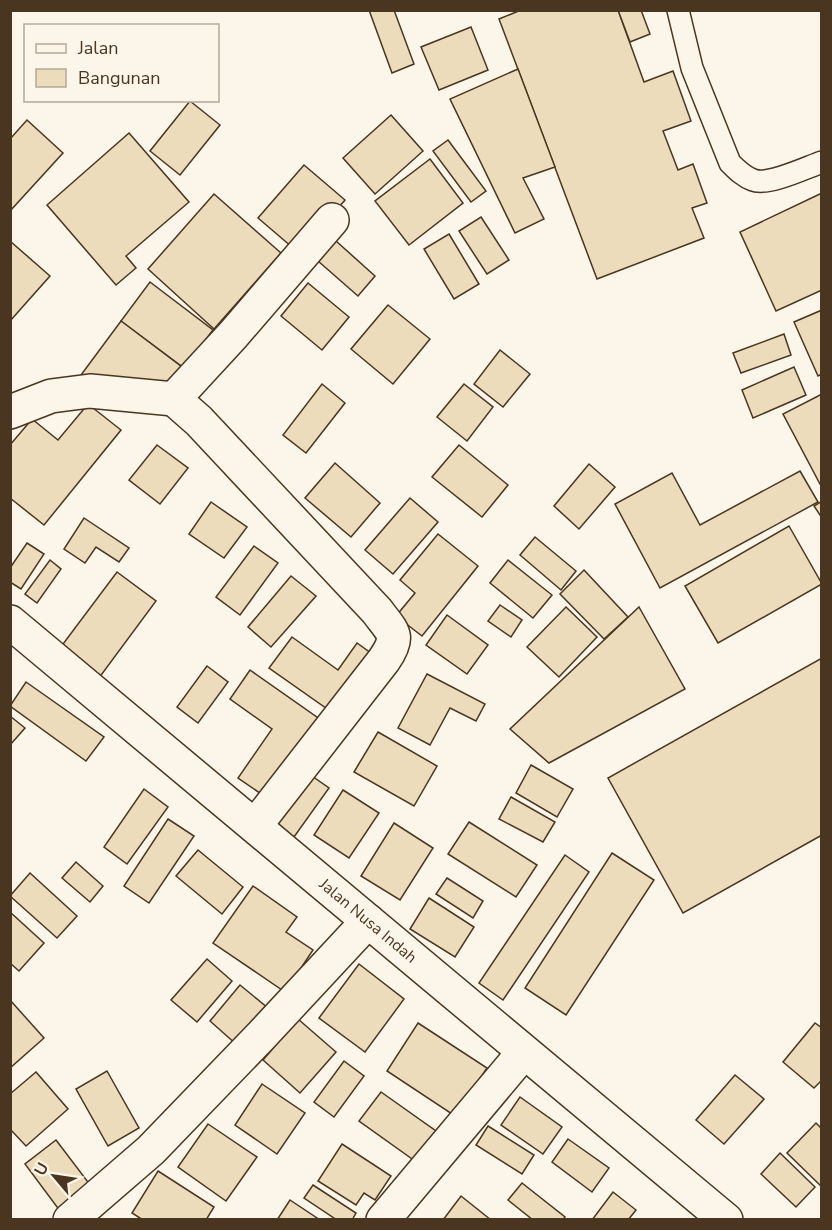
<svg xmlns="http://www.w3.org/2000/svg" width="832" height="1230" viewBox="0 0 832 1230" font-family="'Nunito Sans',sans-serif">
<style>
.building{fill:#ecdcbc;stroke:#4a3520;stroke-width:1.5}
.lines{fill:none;stroke-linecap:round;stroke-linejoin:round}
.lane-casing{stroke:#4a3520;stroke-width:24}
.street-casing{stroke:#4a3520;stroke-width:36}
.lane{stroke:#fbf6e9;stroke-width:21}
.street{stroke:#fbf6e9;stroke-width:33}
.labels{text-anchor:middle;dominant-baseline:central;stroke-width:4.5;stroke-linejoin:round;paint-order:stroke}
.street-label{font-size:16px;fill:#4a3520;stroke:#fbf6e9}
</style>
<rect width="100%" height="100%" fill="#fbf6e9"/>
<g class="building">
<polygon points="369,10 394,10 414,64 392,73"/>
<polygon points="521,10 618,10 644,82 673,71 691,121 663,131 678,170 693,164 707,203 692,208 704,238 597,279 499,19"/>
<polygon points="618,10 641,10 650,34 630,42"/>
<polygon points="471,27 488,70 439,90 421,47"/>
<polygon points="518,69 555,167 523,178 544,219 515,233 450,99"/>
<polygon points="190,101 220,125 180,175 150,151"/>
<polygon points="391,115 423,151 375,194 343,158"/>
<polygon points="27,120 63,153 10,211 10,139"/>
<polygon points="129,133 189,202 126,256 136,268 116,285 47,205"/>
<polygon points="448,140 486,191 471,202 433,151"/>
<polygon points="430,159 463,203 409,245 375,201"/>
<polygon points="304,165 345,200 299,253 258,218"/>
<polygon points="822,193 822,290 776,311 740,232"/>
<polygon points="214,194 281,253 214,329 148,269"/>
<polygon points="481,217 509,260 487,274 459,231"/>
<polygon points="449,234 479,284 454,299 424,249"/>
<polygon points="10,241 50,276 10,321"/>
<polygon points="336,241 375,276 358,296 318,261"/>
<polygon points="150,282 213,330 184,368 121,321"/>
<polygon points="308,283 349,317 322,350 281,316"/>
<polygon points="388,305 430,339 393,384 351,349"/>
<polygon points="822,310 822,374 818,376 794,322"/>
<polygon points="121,321 190,373 161,397 117,394 81,375"/>
<polygon points="784,334 791,355 741,373 733,353"/>
<polygon points="500,350 530,374 503,407 474,384"/>
<polygon points="794,367 806,395 753,418 742,390"/>
<polygon points="322,384 345,403 306,453 283,435"/>
<polygon points="464,384 493,407 467,441 437,417"/>
<polygon points="822,394 822,483 820,484 783,414"/>
<polygon points="88,404 121,430 44,525 10,498 10,445 32,419 58,440"/>
<polygon points="157,445 188,468 160,504 129,480"/>
<polygon points="459,445 508,485 482,517 432,477"/>
<polygon points="335,463 380,503 351,537 305,498"/>
<polygon points="589,464 615,487 579,529 554,506"/>
<polygon points="800,471 818,502 660,588 615,504 672,473 700,525"/>
<polygon points="410,498 438,522 393,574 365,550"/>
<polygon points="822,501 822,518 814,506"/>
<polygon points="211,502 247,527 224,558 189,534"/>
<polygon points="84,518 129,548 119,562 96,547 85,563 64,549"/>
<polygon points="789,526 822,584 718,643 685,586"/>
<polygon points="438,534 478,566 422,636 396,616 415,593 400,580"/>
<polygon points="535,537 576,571 561,590 520,555"/>
<polygon points="27,543 44,554 21,589 10,582 10,568"/>
<polygon points="254,546 278,563 240,615 216,597"/>
<polygon points="50,560 61,569 37,603 25,594"/>
<polygon points="508,560 552,595 533,618 490,583"/>
<polygon points="584,570 628,617 604,639 560,594"/>
<polygon points="117,572 156,601 96,682 57,652"/>
<polygon points="291,576 316,596 271,647 248,627"/>
<polygon points="500,605 522,620 511,637 488,621"/>
<polygon points="566,607 597,637 559,677 527,647"/>
<polygon points="639,607 685,689 549,763 510,729"/>
<polygon points="447,615 488,645 467,674 426,645"/>
<polygon points="292,637 338,670 357,643 375,656 333,713 269,668"/>
<polygon points="822,658 822,835 683,913 608,778"/>
<polygon points="207,666 228,682 198,723 177,707"/>
<polygon points="250,670 321,720 267,798 238,778 272,729 230,699"/>
<polygon points="427,674 485,704 476,721 450,708 430,745 398,728"/>
<polygon points="26,682 104,737 86,761 10,706"/>
<polygon points="10,716 25,728 10,745"/>
<polygon points="378,732 437,766 414,806 354,772"/>
<polygon points="531,765 573,789 557,817 516,793"/>
<polygon points="309,774 329,788 294,837 274,823"/>
<polygon points="144,789 168,807 127,864 104,847"/>
<polygon points="343,790 379,813 349,858 314,835"/>
<polygon points="511,797 555,822 543,842 499,819"/>
<polygon points="168,819 194,836 149,903 124,886"/>
<polygon points="469,822 537,865 516,897 448,854"/>
<polygon points="394,823 433,848 400,900 361,876"/>
<polygon points="198,850 243,887 222,914 176,876"/>
<polygon points="612,853 654,880 566,1015 525,988"/>
<polygon points="565,855 589,872 503,1000 479,983"/>
<polygon points="76,862 103,886 90,902 62,878"/>
<polygon points="30,873 77,916 57,938 10,896"/>
<polygon points="447,878 483,901 473,918 436,894"/>
<polygon points="253,886 297,917 286,932 313,950 285,992 213,943"/>
<polygon points="429,898 474,927 455,957 410,929"/>
<polygon points="10,912 44,943 19,971 10,963"/>
<polygon points="207,959 232,981 197,1022 171,1000"/>
<polygon points="359,964 404,999 365,1052 319,1018"/>
<polygon points="240,985 268,1008 237,1045 210,1021"/>
<polygon points="10,1000 44,1038 10,1068"/>
<polygon points="298,1019 336,1052 300,1093 263,1060"/>
<polygon points="418,1023 487,1068 455,1116 387,1071"/>
<polygon points="815,1023 822,1028 822,1080 814,1088 783,1062"/>
<polygon points="344,1061 364,1076 334,1117 314,1102"/>
<polygon points="107,1071 139,1128 108,1146 76,1089"/>
<polygon points="36,1072 68,1109 26,1146 10,1129 10,1094"/>
<polygon points="735,1075 764,1099 724,1144 696,1120"/>
<polygon points="262,1084 305,1113 277,1154 235,1125"/>
<polygon points="381,1092 436,1131 415,1161 359,1121"/>
<polygon points="520,1097 562,1127 543,1154 501,1125"/>
<polygon points="816,1123 822,1129 822,1187 787,1153"/>
<polygon points="208,1124 257,1157 226,1201 178,1167"/>
<polygon points="488,1126 534,1155 522,1174 476,1145"/>
<polygon points="568,1139 609,1168 592,1192 552,1162"/>
<polygon points="56,1140 91,1186 60,1211 25,1164"/>
<polygon points="342,1144 391,1176 375,1200 364,1193 356,1205 318,1181"/>
<polygon points="780,1153 815,1187 796,1207 761,1174"/>
<polygon points="158,1171 214,1207 206,1220 143,1220 132,1213"/>
<polygon points="522,1183 565,1217 563,1220 533,1220 508,1200"/>
<polygon points="313,1185 356,1213 352,1220 337,1220 304,1198"/>
<polygon points="613,1192 636,1210 628,1220 592,1220"/>
<polygon points="461,1196 491,1220 443,1220"/>
<polygon points="290,1200 320,1220 277,1220"/>
</g>
<g class="lines">
<g class="lane-casing">
<path id="lane" d="M678 10 692 68 730 163C737 170 744 177 753 180 768 186 805 168 822 162"/>
</g>
<g class="street-casing">
<g id="street">
<polyline points="10,412 51,396 90,391 174,399"/>
<polyline points="10,622 726,1220"/>
<path d="M255 826 384 660C401 635 393 633 377 611L199 421 174 399 233 335 332 220"/>
<polyline points="70,1220 151,1150 261,1036 368,921"/>
<polyline points="383,1220 524,1052"/>
</g>
</g>
<use href="#lane" class="lane"/>
<use href="#street" class="street"/>
</g>
<g class="labels">
<g class="street-label">
<text transform="translate(368 921) rotate(40)">Jalan Nusa Indah</text>
</g>
</g>
<rect width="832" height="1230" fill="none" stroke="#4a3520" stroke-width="24"/>
<rect x="24" y="24" width="195" height="78" fill="#fbf6e9" stroke="#b4a999" stroke-width="1.5"/>
<rect x="36" y="44" width="30" height="9" fill="#fbf6e9" stroke="#b4a999" stroke-width="1.5"/>
<text x="78" y="54" font-size="18" fill="#4a3520">Jalan</text>
<rect x="36" y="69" width="30" height="18" fill="#ecdcbc" stroke="#b4a999" stroke-width="1.5"/>
<text x="78" y="84" font-size="18" fill="#4a3520">Bangunan</text>
<g transform="translate(54 1176) rotate(299)" stroke="#fbf6e9" stroke-width="4.5" paint-order="stroke">
<path d="M0-4.5L10 22L0 15L-10 22Z" fill="#4a3520"/>
<text y="-9" font-size="16" font-weight="bold" text-anchor="middle" fill="#4a3520">U</text>
</g>
</svg>
